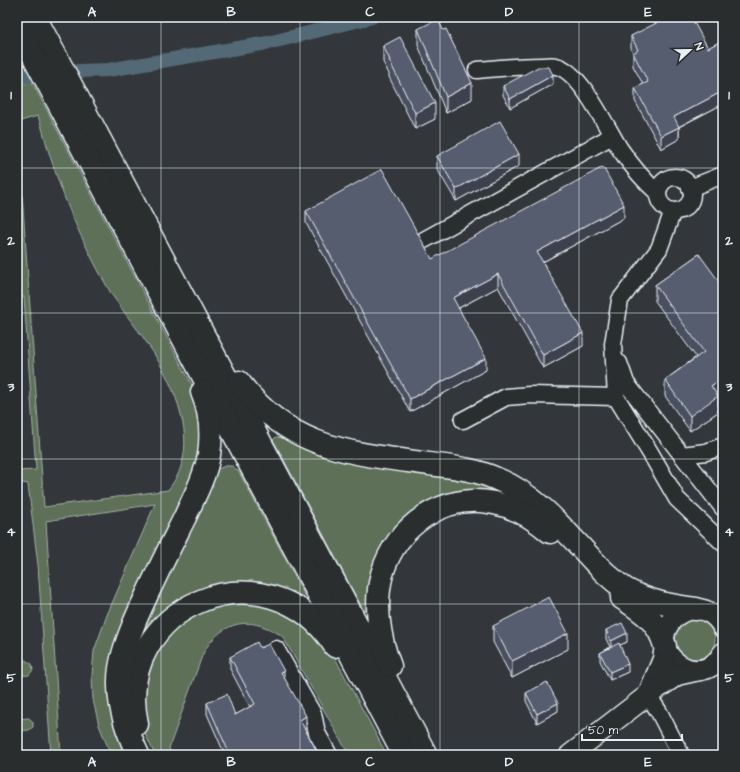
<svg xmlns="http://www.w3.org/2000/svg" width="740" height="772" viewBox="0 0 740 772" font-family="'Architects Daughter',sans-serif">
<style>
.green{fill:#5e6f58;stroke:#a3b0a8;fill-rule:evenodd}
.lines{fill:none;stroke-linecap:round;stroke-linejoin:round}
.canal{stroke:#536976;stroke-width:14}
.minor-casing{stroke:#e8f1f8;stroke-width:19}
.major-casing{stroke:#e8f1f8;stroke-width:23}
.highway-casing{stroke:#e8f1f8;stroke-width:25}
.minor{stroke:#2a2d2e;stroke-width:16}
.major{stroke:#2a2d2e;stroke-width:20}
.highway{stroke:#2a2d2e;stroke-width:22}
.wall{fill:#4a505f;stroke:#e8f1f8}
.shaded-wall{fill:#3c414d;stroke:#e8f1f8}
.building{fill:#565d6e;stroke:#e8f1f8}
.grid{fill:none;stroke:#e8f1f8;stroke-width:1;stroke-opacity:0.55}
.neatline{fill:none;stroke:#e8f1f8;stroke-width:1.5}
.grid-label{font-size:13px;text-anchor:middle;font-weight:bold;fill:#e8f1f8}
</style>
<rect width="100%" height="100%" fill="#33373b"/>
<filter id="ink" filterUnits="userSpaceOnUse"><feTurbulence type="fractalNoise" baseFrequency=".025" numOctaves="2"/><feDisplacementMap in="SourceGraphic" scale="8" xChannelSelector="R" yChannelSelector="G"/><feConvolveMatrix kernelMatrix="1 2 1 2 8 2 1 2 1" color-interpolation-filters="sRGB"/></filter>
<g filter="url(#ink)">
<g class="green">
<path d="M32 82 191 383 198 400 202 455 125 626 133 755H111L99 725 93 700 92 675 94 651 107 615 155 504 46 521 61 755H51L38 565 28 484 17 482V471L36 470 24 297H17V287H18L17 266V84ZM38 116C44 132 47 149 53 165 62 192 72 218 85 244 93 261 102 278 112 295 124 313 139 330 151 349 171 380 194 429 181 466 179 475 173 483 168 490L44 507 17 122Z"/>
<polygon points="276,437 286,438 445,472 508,493 434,501 368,610 366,611 363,609 351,587 275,443 273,440"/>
<polygon points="225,466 233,466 239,472 304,594 303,596 298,597 261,586 144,635 141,633 216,470"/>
<path d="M213 602 281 606 334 656 387 755H349L283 637C279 633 273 631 267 628 239 615 214 630 202 656L169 748 172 755H155L143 729 140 702 161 638Z"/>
<circle cx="695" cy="639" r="20"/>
<polygon points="25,660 32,664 33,670 29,675 17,676 17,661"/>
<polygon points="29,718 33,722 33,727 29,730 17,731 17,719"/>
</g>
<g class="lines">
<polyline class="canal" points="17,77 80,71 108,70 268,43 372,17"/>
<g class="minor-casing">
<g id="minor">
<path d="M477 70C498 68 520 66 541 66 546 66 552 65 556 66 581 71 607 129 620 149 631 165 643 180 658 193"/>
<circle cx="675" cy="194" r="17"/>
<polyline points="690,188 723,175"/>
<polyline points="673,211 659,249 620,300 613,344 616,397 651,454 677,499 723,543"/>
<polyline points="424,240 612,136"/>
<polyline points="619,363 626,383 723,508"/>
<polyline points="463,420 506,397 530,395 616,397"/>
<polyline points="682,455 706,452 723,446"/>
<polyline points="276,649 313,714 317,733 329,755"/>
<polyline points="648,695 659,712 681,755"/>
</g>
</g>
<g class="major-casing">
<g id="major">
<path d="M723 627C718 617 708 609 696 609 687 609 678 613 672 620 643 653 701 694 723 653"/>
<polyline points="648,695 663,659 665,646"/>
<polyline points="570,755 648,695 677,675 699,670"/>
</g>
</g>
<g class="highway-casing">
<g id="highway">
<polyline points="35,17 426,755"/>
<polyline points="17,25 404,755"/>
<path d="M239 382C290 450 352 453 429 464 452 467 476 469 497 479 534 494 560 525 587 554 599 567 611 580 627 590 649 602 672 606 696 609"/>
<path d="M622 598C643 612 658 621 665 646"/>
<path d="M390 666C379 638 374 603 382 574 396 526 444 492 494 503 515 507 534 518 550 532"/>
<path d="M137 724C111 606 267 540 335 646"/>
<path d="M138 755C128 733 119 710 119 685 118 663 127 641 135 621 150 586 168 551 185 517 194 497 205 477 209 455 212 434 210 411 202 392"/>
</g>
</g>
<use href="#minor" class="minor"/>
<use href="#major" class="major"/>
<use href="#highway" class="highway"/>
</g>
<g class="wall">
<polygon points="418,29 472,99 446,113 418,45"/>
<polygon points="631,36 708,48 723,40 723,104 679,127 679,139 661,149 635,101 635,88 643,84 633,66 633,53 631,49"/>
<polygon points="383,46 435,119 415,129 389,77 389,74 383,62"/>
<polygon points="553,84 510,108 503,95 503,86"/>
<polygon points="437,156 519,166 456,201 437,169"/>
<polygon points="306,211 432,259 624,218 543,262 583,346 543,368 498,287 459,308 486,370 410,412 306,223"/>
<polygon points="699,254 718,397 718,412 690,431 665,396 665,380 696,357 655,301 655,285"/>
<polygon points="493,626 568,649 512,678 493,642"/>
<polygon points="606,630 627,642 620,645 628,672 610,680 600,661 600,653 610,647 606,639"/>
<polygon points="260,648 284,677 306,728 305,729 319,755 225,755 207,714 207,703 235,715 250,707 230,669 230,657"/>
<polygon points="526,693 558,711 537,723 526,701"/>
</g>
<g class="shaded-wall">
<polygon points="553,75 553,84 510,108 510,99"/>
<polygon points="472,83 472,99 446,113 446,97"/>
<polygon points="723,91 723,104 674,129 674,117"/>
<polygon points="435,103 435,119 415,129 415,113"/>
<polygon points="679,127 679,139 661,149 661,136"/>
<polygon points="519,154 519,166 456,201 456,189"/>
<polygon points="624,205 624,218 537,265 537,252"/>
<polygon points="498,274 498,287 453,311 453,298"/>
<polygon points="583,333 583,346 543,368 543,355"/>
<polygon points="486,358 486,370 410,412 410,399"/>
<polygon points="723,377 723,393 718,397 718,412 690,431 690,416 711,386"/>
<polygon points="568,633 568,649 512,678 512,661"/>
<polygon points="627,633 627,642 611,649 611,641"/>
<polygon points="628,664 628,672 610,680 610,672"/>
<polygon points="284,671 284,683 281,672"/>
<polygon points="558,703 558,711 537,723 537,714"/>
<polygon points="306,716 306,728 300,731 300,720"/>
</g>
<g class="building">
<polygon points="668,17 691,17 708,48 723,40 723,91 674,117 679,127 661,136 635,88 648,82 633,53 638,50 631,36"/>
<polygon points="438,19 443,30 446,29 472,83 446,97 418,29"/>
<polygon points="400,37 435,103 415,113 389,60 390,60 383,46"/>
<polygon points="538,67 549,67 553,75 510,99 503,86"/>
<polygon points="500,121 519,154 456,189 437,156"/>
<polygon points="603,167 624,205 537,252 583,333 543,355 498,274 453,298 486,358 410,399 306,211 382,169 432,259"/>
<polygon points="699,254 723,287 723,377 711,386 718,396 690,416 665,380 704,352 655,285"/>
<polygon points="549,597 568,633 512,661 493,626"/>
<polygon points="622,623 627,633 611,641 606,630"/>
<polygon points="257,642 260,648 269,644 284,671 281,672 306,716 300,720 319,755 230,755 207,703 227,694 235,715 255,704 230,657"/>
<polygon points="619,643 628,664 610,672 600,653"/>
<polygon points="547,682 558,703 537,714 526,693"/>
</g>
</g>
<path class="grid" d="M161 17V755M300 17V755M440 17V755M579 17V755M17 168H723M17 313H723M17 459H723M17 604H723"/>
<rect width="740" height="772" fill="none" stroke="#2a2d2e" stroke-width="44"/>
<g transform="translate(690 50) rotate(68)" stroke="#2a2d2e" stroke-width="3" paint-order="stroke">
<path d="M0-3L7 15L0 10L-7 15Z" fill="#e8f1f8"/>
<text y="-6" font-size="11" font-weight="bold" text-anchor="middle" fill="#e8f1f8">N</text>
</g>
<path d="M582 734v6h100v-6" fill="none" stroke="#e8f1f8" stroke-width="2"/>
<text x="588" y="734" font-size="12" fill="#e8f1f8" stroke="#2a2d2e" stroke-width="3" paint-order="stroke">50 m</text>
<rect x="22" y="22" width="696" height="728" class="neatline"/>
<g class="grid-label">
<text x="92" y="16">A</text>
<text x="231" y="16">B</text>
<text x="370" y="16">C</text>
<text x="509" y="16">D</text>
<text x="648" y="16">E</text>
<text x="11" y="99">1</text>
<text x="729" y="99">1</text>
<text x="11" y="245">2</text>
<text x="729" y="245">2</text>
<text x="11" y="391">3</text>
<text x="729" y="391">3</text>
<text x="11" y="536">4</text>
<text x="729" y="536">4</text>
<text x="11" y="682">5</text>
<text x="729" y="682">5</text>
<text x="92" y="766">A</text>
<text x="231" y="766">B</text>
<text x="370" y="766">C</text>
<text x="509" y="766">D</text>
<text x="648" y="766">E</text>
</g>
</svg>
